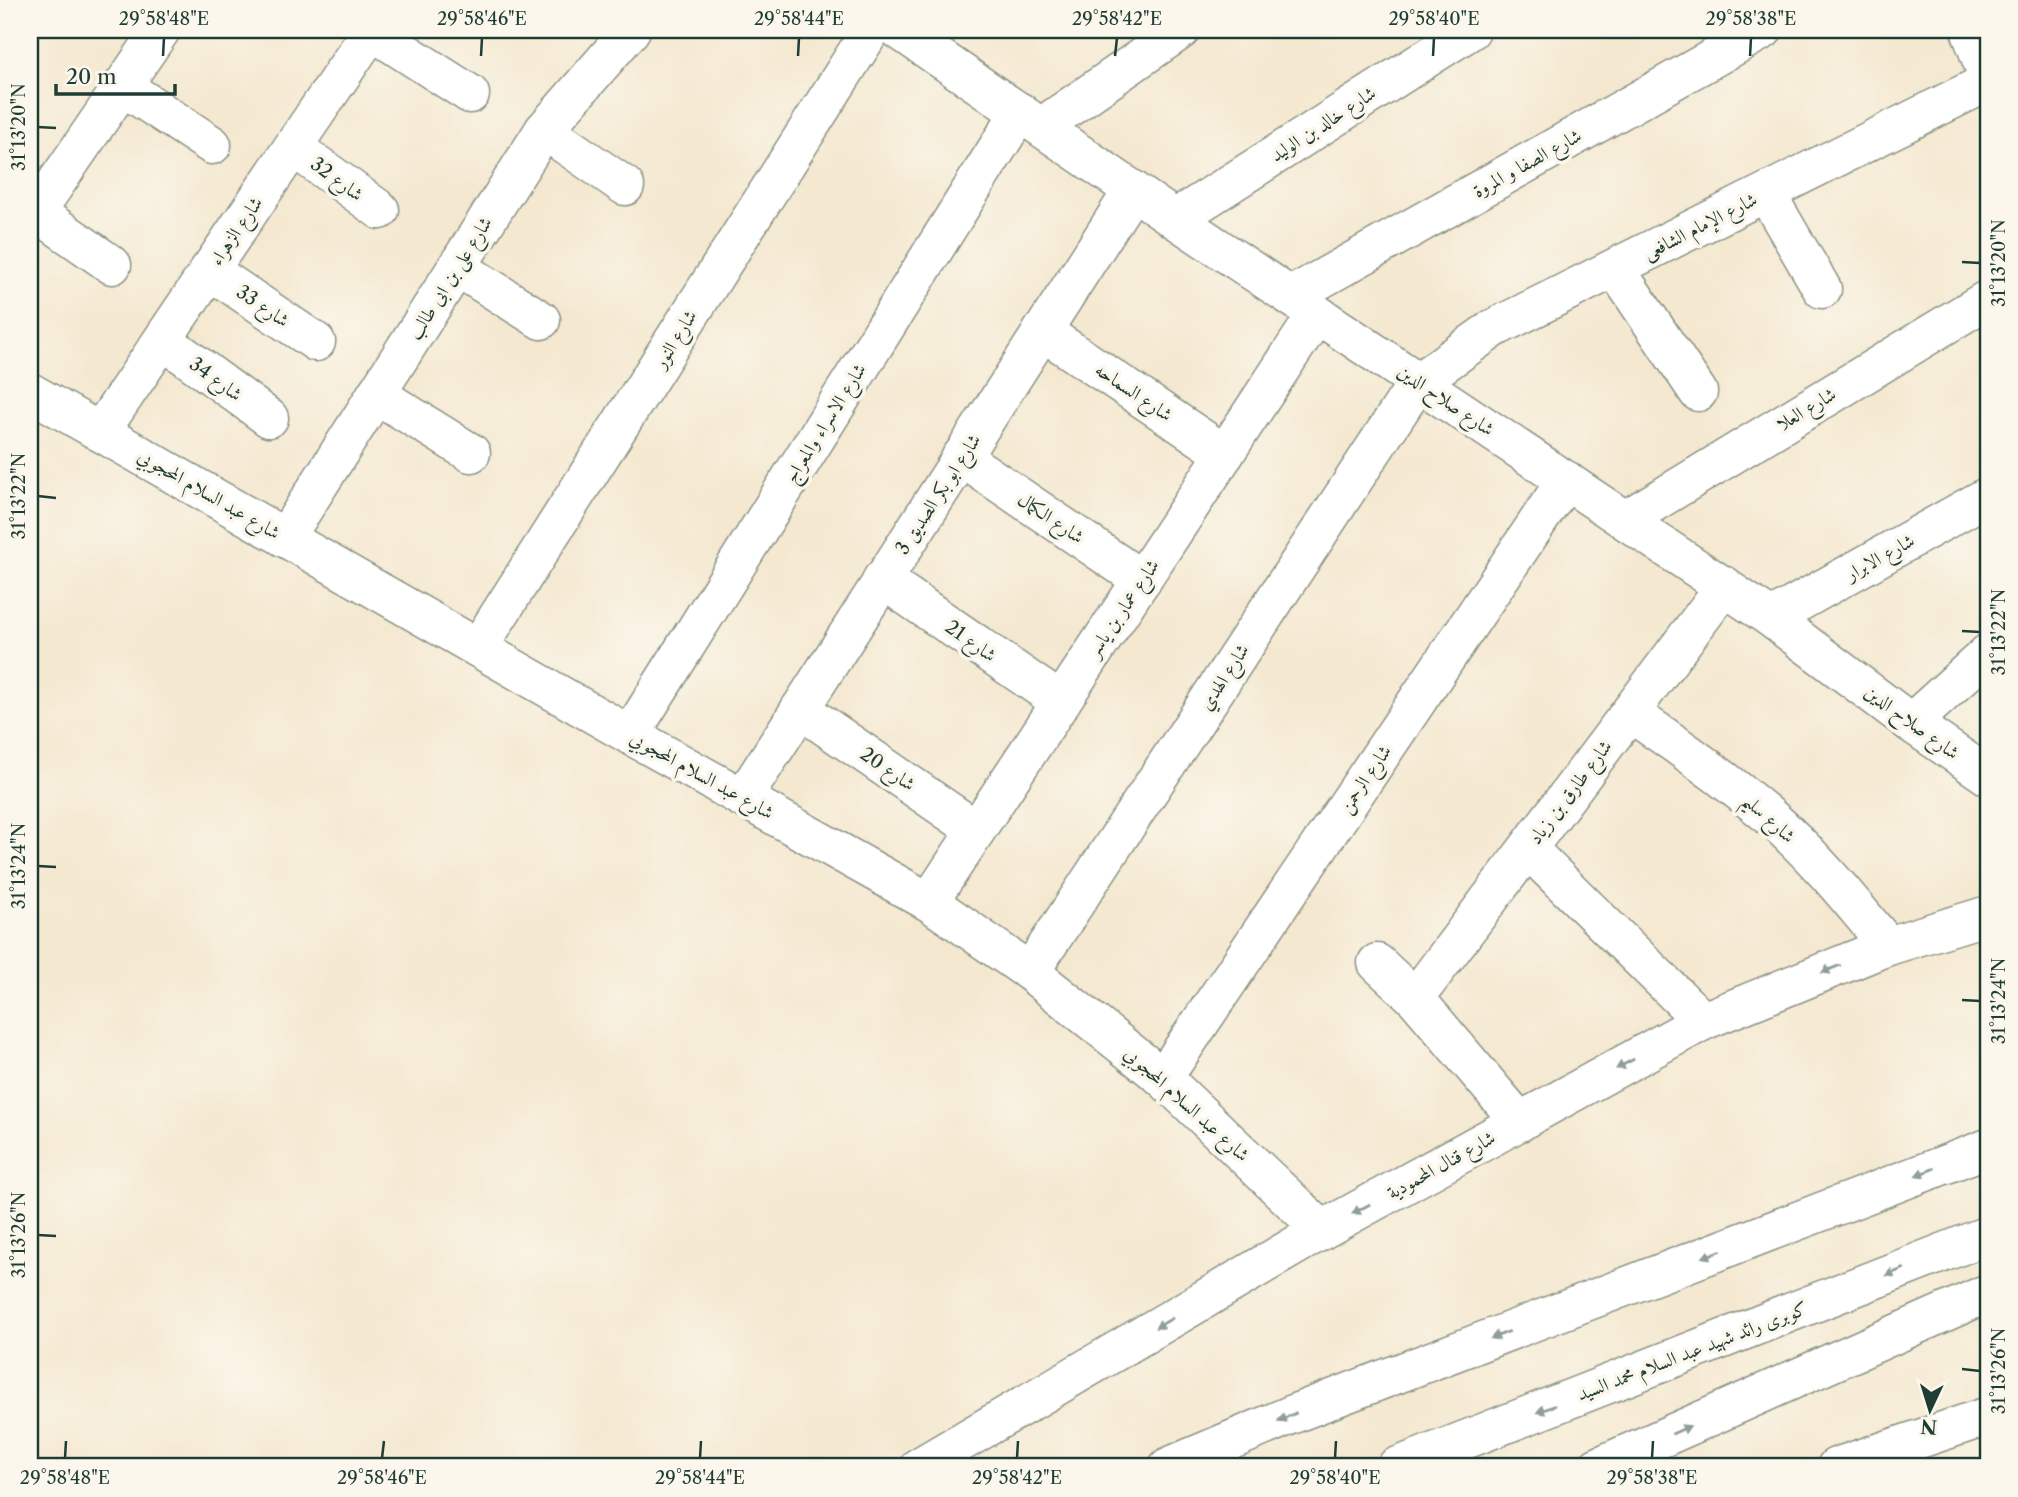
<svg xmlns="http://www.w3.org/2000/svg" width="2018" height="1497" viewBox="0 0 2018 1497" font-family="'Libre Caslon Text',Amiri,serif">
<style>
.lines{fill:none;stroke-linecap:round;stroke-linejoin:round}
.minor-casing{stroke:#8a9282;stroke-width:41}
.major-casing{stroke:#8a9282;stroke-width:41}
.minor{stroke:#fff;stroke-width:38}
.major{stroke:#fff;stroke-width:38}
.oneway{fill:#8f9e9a}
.ticks{fill:none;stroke:#1f3d34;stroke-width:2.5}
.labels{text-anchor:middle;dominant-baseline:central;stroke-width:7;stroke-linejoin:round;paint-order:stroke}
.street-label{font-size:19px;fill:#1f3d34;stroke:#fbf7ec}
.neatline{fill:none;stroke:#1f3d34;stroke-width:2.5}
.ticks-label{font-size:18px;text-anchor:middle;fill:#1f3d34}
</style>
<rect width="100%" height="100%" fill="#fbf7ec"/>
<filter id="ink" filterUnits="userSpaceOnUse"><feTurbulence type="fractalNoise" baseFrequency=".0143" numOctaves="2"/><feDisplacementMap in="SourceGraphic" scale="14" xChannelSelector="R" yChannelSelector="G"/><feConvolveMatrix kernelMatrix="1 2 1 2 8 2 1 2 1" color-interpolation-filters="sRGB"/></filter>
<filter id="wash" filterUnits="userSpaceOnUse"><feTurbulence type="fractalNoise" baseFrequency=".00686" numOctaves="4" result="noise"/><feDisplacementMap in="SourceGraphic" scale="28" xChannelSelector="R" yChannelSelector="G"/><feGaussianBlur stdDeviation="1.57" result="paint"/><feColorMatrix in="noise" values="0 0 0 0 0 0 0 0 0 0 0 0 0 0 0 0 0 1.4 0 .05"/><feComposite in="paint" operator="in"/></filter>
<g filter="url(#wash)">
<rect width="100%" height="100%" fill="#f4e8d0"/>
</g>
<g filter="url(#ink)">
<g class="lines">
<g class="minor-casing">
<g id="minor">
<polyline points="899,30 1175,219 1771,618 1911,723 1988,776"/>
<polyline points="1970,30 1988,77"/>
<polyline points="372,31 470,94"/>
<polyline points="122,86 212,145"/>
<polyline points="1041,127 1181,30"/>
<polyline points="544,130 625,186"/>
<polyline points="293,147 380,210"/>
<polyline points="1766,193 1822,289"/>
<polyline points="36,212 112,265"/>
<polyline points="1175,219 1471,30"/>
<polyline points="30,221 161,30"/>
<polyline points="457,267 541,320"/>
<polyline points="1615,268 1698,392"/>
<polyline points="209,270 316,342"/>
<polyline points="1291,296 1763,30"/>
<polyline points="1042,331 1225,454"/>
<polyline points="163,340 269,418"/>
<polyline points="30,392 630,735 929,902 1030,972 1163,1078 1322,1230"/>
<polyline points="376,394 471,453"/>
<polyline points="100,432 372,30"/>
<polyline points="961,457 1142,580"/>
<polyline points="1625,520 1988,299"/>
<polyline points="285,538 544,130 631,30"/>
<polyline points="882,579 1061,702"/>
<polyline points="1771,618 1988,496"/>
<polyline points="478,648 871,30"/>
<polyline points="800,709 976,830"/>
<path d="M1630 713C1678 745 1724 778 1768 815 1813 854 1850 900 1888 946"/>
<polyline points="1911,723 1988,653"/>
<polyline points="630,735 1020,112"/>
<polyline points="743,798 1133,190"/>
<polyline points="1528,849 1703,1021"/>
<polyline points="929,902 1317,314"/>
<polyline points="1377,963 1415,998 1520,1122"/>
<polyline points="1030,972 1418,382 1494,328 1988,82"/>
<polyline points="1415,998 1725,586"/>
<polyline points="1163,1078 1566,480"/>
<polyline points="919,1467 1322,1230 1703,1021 1888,946 1988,915"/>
</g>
</g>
<g class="major-casing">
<g id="major">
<polyline points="1168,1467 1298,1412 1988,1148"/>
<polyline points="1396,1467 1988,1235"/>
<polyline points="1597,1467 1988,1293"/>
<polyline points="1836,1467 1988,1416"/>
</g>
</g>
<use href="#minor" class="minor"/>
<use href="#major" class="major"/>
</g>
<defs><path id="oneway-solid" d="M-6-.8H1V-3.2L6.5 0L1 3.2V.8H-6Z" transform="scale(1.75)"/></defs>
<g class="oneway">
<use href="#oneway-solid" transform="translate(1831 969) rotate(158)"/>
<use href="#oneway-solid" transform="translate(1625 1064) rotate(151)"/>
<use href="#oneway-solid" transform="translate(1925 1172) rotate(159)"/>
<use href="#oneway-solid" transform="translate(1361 1209) rotate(151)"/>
<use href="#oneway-solid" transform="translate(1712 1254) rotate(159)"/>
<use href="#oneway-solid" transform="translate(1895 1272) rotate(159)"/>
<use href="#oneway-solid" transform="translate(1164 1323) rotate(150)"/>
<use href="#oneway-solid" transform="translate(1500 1335) rotate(159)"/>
<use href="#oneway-solid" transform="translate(1546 1409) rotate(159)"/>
<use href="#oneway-solid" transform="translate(1287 1417) rotate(157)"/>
<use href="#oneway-solid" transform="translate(1681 1430) rotate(-24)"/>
</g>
</g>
<path class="ticks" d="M163 56 164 38M481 56 482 38M798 56 799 38M1115 56 1117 38M1433 56 1434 38M1750 56 1751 38M38 127 56 128M1962 262 1980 263M38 496 56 498M1962 631 1980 632M38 866 56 867M1962 1000 1980 1001M38 1235 56 1236M1962 1369 1980 1371M65 1458 66 1441M382 1458 384 1441M700 1458 701 1441M1017 1458 1018 1441M1335 1458 1336 1441M1652 1458 1653 1441"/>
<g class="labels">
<g class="street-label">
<text transform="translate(1323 124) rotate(-33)">شارع خالد بن الوليد</text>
<text transform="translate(1527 163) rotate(-29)">شارع الصفا و المروة</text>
<text transform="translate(337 179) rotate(36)">شارع 32</text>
<text transform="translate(1700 226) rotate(-27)">شارع الإمام الشافعى</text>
<text transform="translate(236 231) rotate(-56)">شارع الزهراء</text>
<text transform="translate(450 278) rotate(-58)">شارع على بن ابى طالب</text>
<text transform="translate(263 306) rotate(34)">شارع 33</text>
<text transform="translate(675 339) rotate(-58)">شارع النور</text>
<text transform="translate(216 379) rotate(36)">شارع 34</text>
<text transform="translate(1134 392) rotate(34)">شارع السماحه</text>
<text transform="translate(1446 400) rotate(34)">شارع صلاح الدين</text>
<text transform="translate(1806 409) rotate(-31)">شارع العلا</text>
<text transform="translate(825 423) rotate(-58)">شارع الاسراء والمعراج</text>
<text transform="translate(209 494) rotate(30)">شارع عبد السلام المحجوبي</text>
<text transform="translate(938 494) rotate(-57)">شارع ابو بكر الصديق 3</text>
<text transform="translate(1051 518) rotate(34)">شارع الكمال</text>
<text transform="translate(1880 557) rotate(-29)">شارع الابرار</text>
<text transform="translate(1123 608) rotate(-56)">شارع عمار بن ياسر</text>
<text transform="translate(971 641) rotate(35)">شارع 21</text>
<text transform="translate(1224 677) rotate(-57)">شارع الهدي</text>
<text transform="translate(1912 722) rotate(36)">شارع صلاح الدين</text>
<text transform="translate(888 769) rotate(34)">شارع 20</text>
<text transform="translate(702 775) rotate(29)">شارع عبد السلام المحجوبي</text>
<text transform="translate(1365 779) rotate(-56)">شارع الرحمن</text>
<text transform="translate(1570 792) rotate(-53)">شارع طارق بن زياد</text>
<text transform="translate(1769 818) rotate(42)">شارع سليم</text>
<text transform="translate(1187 1104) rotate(42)">شارع عبد السلام المحجوبي</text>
<text transform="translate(1441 1165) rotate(-29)">شارع قنال المحمودية</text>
<text transform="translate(1692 1351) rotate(-21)">كوبرى رائد شهيد عبد السلام محمد السيد</text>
</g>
</g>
<rect width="2018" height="1497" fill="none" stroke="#fbf7ec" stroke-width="77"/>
<g transform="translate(1930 1410) rotate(184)" stroke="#fbf7ec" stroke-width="5" paint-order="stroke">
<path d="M0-5L12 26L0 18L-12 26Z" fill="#1f3d34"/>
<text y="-10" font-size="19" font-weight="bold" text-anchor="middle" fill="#1f3d34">N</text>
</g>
<path d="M56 84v10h119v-10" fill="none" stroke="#1f3d34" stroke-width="3.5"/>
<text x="66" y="84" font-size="21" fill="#1f3d34" stroke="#fbf7ec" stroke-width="5" paint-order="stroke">20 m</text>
<rect x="38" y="38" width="1942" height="1420" class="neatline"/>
<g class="ticks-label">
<text x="164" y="25">29°58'48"E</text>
<text x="482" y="25">29°58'46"E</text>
<text x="799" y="25">29°58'44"E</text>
<text x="1117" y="25">29°58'42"E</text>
<text x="1434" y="25">29°58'40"E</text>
<text x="1751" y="25">29°58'38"E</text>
<text transform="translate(19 127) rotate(-90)" y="6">31°13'20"N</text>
<text transform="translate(1999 263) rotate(-90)" y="6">31°13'20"N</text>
<text transform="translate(19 496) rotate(-90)" y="6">31°13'22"N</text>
<text transform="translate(1999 632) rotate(-90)" y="6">31°13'22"N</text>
<text transform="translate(19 866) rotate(-90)" y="6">31°13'24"N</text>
<text transform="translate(1999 1001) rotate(-90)" y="6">31°13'24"N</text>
<text transform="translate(19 1235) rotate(-90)" y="6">31°13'26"N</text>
<text transform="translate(1999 1371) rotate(-90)" y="6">31°13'26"N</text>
<text x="65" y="1484">29°58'48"E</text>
<text x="382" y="1484">29°58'46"E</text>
<text x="700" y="1484">29°58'44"E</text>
<text x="1017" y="1484">29°58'42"E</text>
<text x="1335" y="1484">29°58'40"E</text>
<text x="1652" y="1484">29°58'38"E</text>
</g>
</svg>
